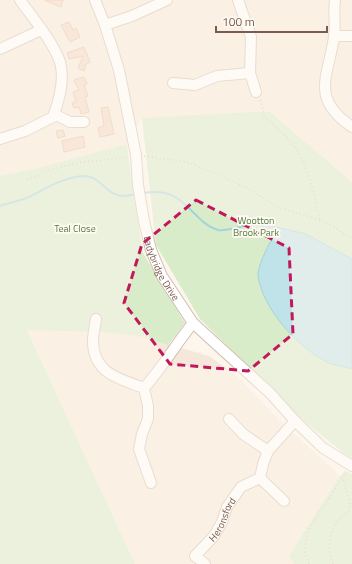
<svg xmlns="http://www.w3.org/2000/svg" width="352" height="564" viewBox="0 0 352 564" font-family="'Titillium Web',sans-serif">
<style>
.residential{fill:#f5e8da}
.green{fill:#d8ecc9}
.water{fill:#bfe3e8;stroke:#a5d3da}
.lines{fill:none;stroke-linecap:round;stroke-linejoin:round}
.stream{stroke:#a5d3da;stroke-width:2}
.building{fill:#f3d5c3;stroke:#e6bba3}
.minor-casing{stroke:#d1beb0;stroke-width:12}
.path{stroke:#d9b8a5;stroke-width:1.5;stroke-dasharray:1 3;stroke-linecap:butt}
.minor{stroke:#fff;stroke-width:10}
.marked{fill:none;stroke:#c2185b;stroke-width:3;stroke-dasharray:8 5;stroke-linejoin:round}
.labels{text-anchor:middle;dominant-baseline:central;stroke-width:3.5;stroke-linejoin:round;paint-order:stroke}
.park-label{font-size:10px;fill:#537a41;stroke:#fffaf3}
.street-label{font-size:10px;fill:#7a5c4d;stroke:#fffaf3}
</style>
<rect width="100%" height="100%" fill="#fdf6ec"/>
<g class="residential">
<polygon points="0,0 352,0 352,182 270,112 142,118 127,144 38,168 0,176"/>
<polygon points="27,329 102,332 143,337 209,356 237,376 278,419 340,476 289,555 294,564 135,564"/>
</g>
<g class="green">
<polygon points="254,112 270,112 352,182 352,458 346,455 300,418 200,319 156,245 142,118"/>
<polygon points="127,144 134,199 143,253 185,323 168,345 143,337 102,332 27,330 135,564 0,564 0,176 38,168"/>
<polygon points="345,471 352,474 352,564 294,564 289,555 340,476"/>
</g>
<path class="water" d="M263 224 306 234 352 259V369C344 366 333 366 325 361 297 346 263 309 258 276 257 268 267 247 272 239L262 228Z"/>
<g class="lines">
<g class="stream">
<path d="M143 193C172 188 181 200 199 218 204 223 211 228 218 230 232 232 247 221 263 226"/>
<path d="M0 206C9 203 18 201 27 198 45 189 63 177 84 176 100 176 107 195 122 196 127 196 132 195 137 194"/>
</g>
</g>
<g class="building">
<polygon points="44,0 63,0 61,7"/>
<polygon points="69,22 73,30 76,28 80,37 70,42 61,25"/>
<polygon points="84,47 90,62 86,64 84,71 78,68 83,56 69,59 67,53"/>
<polygon points="84,77 87,84 84,85 88,96 85,97 89,112 81,114 79,107 74,108 72,103 76,102 73,92 79,90 74,80"/>
<polygon points="108,107 114,134 100,137 98,128 104,126 101,108"/>
<polygon points="63,130 65,136 58,138 56,131"/>
<polygon points="83,136 85,147 64,152 62,141"/>
</g>
<g class="lines">
<g class="minor-casing">
<g id="minor">
<path id="s1" d="M95 0 105 25 119 70 136 155 138 185 144 221 151 250 162 276 193 323 270 393 295 421 323 448 352 466"/>
<polyline points="238,0 251,37 250,73 256,92"/>
<path d="M335 0C333 12 336 25 334 37 328 78 310 98 352 127"/>
<polyline points="105,25 132,16 167,0"/>
<polyline points="334,36 352,36"/>
<polyline points="0,49 41,30"/>
<polyline points="173,83 195,85 217,76 250,73"/>
<polyline points="54,114 70,122 84,122"/>
<path d="M0 139 25 131 53 117C59 101 65 79 60 62 54 43 32 17 20 0"/>
<path d="M96 319C95 326 93 334 93 341 93 373 119 379 144 388L148 406V419L142 434 139 449 151 483"/>
<path d="M144 388C162 368 176 344 193 323"/>
<polyline points="229,419 243,434 268,451"/>
<polyline points="260,478 263,464 268,451 295,421"/>
<polyline points="260,478 284,501"/>
<path id="s2" d="M205 564 195 556 214 536 222 522 227 507 241 487 260 478"/>
</g>
</g>
<g class="path">
<path d="M260 100 263 108 264 116C275 127 290 138 298 152 309 170 315 200 320 220"/>
<polyline points="144,156 187,162 219,175 247,188 280,208 317,219 334,227 352,239"/>
<polyline points="27,180 50,170 77,163 128,157"/>
<polyline points="309,564 305,552 306,540 310,527 346,472"/>
<path d="M333 564C326 549 329 531 340 518 343 515 347 513 350 510 351 498 344 489 343 477"/>
</g>
<use href="#minor" class="minor"/>
</g>
<path d="M0 0H352V564H0ZM196 200 289 248 293 334 248 371 170 364 124 303 142 244Z" fill="#fdf6ec" fill-opacity=".55" fill-rule="evenodd"/>
<path class="marked" d="M196 200 289 248 293 334 248 371 170 364 124 303 142 244Z"/>
<g class="labels">
<g class="park-label">
<text x="256" y="220">Wootton<tspan x="256" dy="12">Brook Park</tspan></text>
<text x="75" y="228">Teal Close</text>
</g>
<g class="street-label">
<text stroke="none"><textPath href="#s1" startOffset="278">Ladybridge Drive</textPath></text>
<text stroke="none"><textPath href="#s2" startOffset="59">Heronsford</textPath></text>
</g>
</g>
<path d="M216 26v6h111v-6" fill="none" stroke="#7a5c4d" stroke-width="2"/>
<text x="222" y="26" font-size="12" fill="#7a5c4d" stroke="#fffaf3" stroke-width="3" paint-order="stroke">100 m</text>
</svg>
